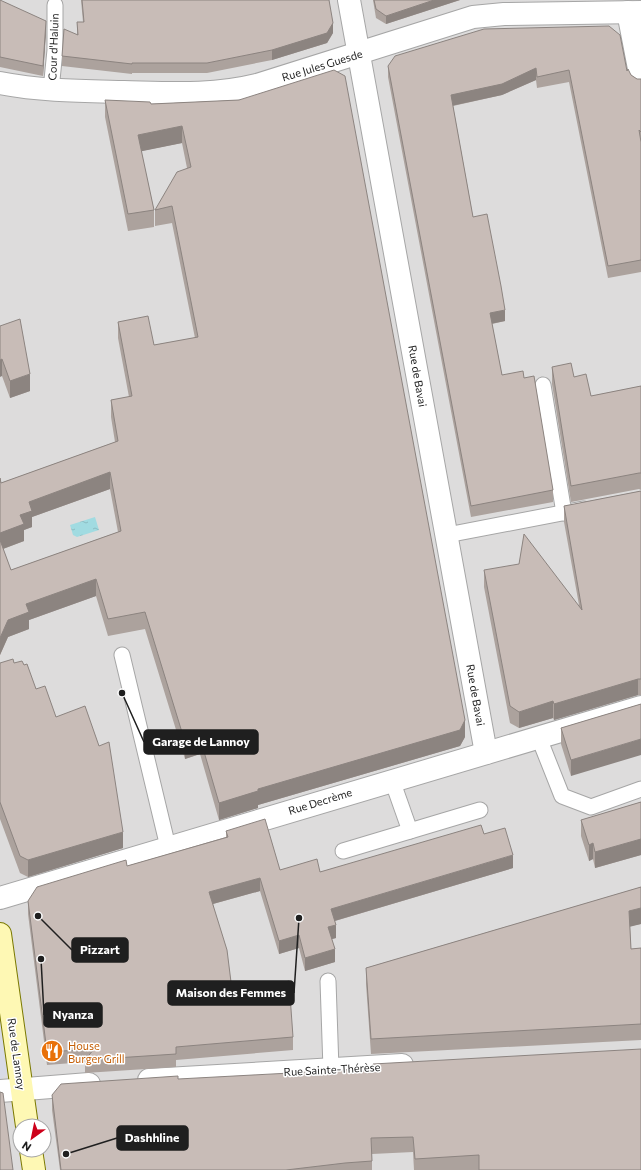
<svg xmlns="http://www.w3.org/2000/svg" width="641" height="1170" viewBox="0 0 641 1170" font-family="Commissioner,sans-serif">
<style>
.residential{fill:#dddcdc;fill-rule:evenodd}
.plaza{fill:#d8dae6}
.water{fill:url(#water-ripples)}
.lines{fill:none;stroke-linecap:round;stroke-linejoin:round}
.service-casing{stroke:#a6a6a6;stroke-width:17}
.minor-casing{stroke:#a6a6a6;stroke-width:24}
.tertiary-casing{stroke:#a6a6a6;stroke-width:24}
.secondary-casing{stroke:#7b7900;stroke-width:24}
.service{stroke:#fff;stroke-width:15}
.minor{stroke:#fff;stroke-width:22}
.tertiary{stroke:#fff;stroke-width:22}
.secondary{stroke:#fef8b4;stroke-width:22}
.wall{fill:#aca29d;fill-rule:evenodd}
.shaded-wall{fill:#8c8480}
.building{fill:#c8bcb7;stroke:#8c8480}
.labels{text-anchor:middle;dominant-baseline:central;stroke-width:3;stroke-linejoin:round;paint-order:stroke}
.street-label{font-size:11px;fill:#1f1f1f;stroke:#fff}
.food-label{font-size:11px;fill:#c56008;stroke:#fff;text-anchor:start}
.leader{fill:none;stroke:#1f1f1f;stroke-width:1.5}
.callout-dot{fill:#1f1f1f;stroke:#fff;stroke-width:1.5}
.callout{fill:#1f1f1f;stroke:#1f1f1f;stroke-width:1.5}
.callout-label{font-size:12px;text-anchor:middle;font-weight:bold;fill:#fff}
</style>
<defs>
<pattern id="water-ripples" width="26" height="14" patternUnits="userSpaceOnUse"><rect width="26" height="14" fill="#a1dbe1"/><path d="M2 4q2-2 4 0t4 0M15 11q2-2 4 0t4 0" fill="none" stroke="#8abcc1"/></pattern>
</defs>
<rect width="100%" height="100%" fill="#f0ebe4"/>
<path class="residential" d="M0 0H641V1170H0ZM20 1126H44V1150H20Z"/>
<polygon class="plaza" points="0,999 9,1067 6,1075 0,1080"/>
<polygon class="water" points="95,517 99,530 77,537 73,535 70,525"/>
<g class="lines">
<g class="service-casing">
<g id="service">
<polyline points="51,90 55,50 55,5"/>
<polyline points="543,385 564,513"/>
<polyline points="447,535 583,509"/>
<polyline points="122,655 168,847"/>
<polyline points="539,738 562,796 591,807 641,789"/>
<polyline points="392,780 410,831"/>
<polyline points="343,851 480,810"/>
<polyline points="328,981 331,1069"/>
</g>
</g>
<g class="minor-casing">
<g id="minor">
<polyline points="349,0 486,753"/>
<polyline points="628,12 641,79"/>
<polyline points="0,898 641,707"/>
<polyline points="149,1080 402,1065"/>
<polyline points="0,1091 89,1084"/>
</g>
</g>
<g class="tertiary-casing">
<path id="tertiary" d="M0 83C41 91 83 91 124 92 169 93 213 96 257 85L473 17 504 14 641 12"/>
</g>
<g class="secondary-casing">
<g id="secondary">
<polyline points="0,934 27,1126"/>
<polyline points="31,1150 34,1170"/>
</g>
</g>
<use href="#service" class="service"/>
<use href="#minor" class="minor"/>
<use href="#tertiary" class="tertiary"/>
<use href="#secondary" class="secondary"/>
</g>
<g class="wall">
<polygon points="0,0 46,31 43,76 0,67"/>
<polygon points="81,0 329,0 333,33 327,43 272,60 207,73 132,73 132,74 62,66 62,56 77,35 77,22 83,22"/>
<polygon points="373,0 460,0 386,24 376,18"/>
<polygon points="388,66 627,71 631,75 637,79 641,79 641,272 608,278 569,82 537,88 536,80 502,95 453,106 473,217 505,321 492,324 502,375 524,378 553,490 553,502 471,517 388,77"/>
<path d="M105 100 151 104 239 100 465 737 460 746 258 805V808L219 820 200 754 185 759 145 629 108 636 96 596 29 620V629L8 637 0 655V478L1 483 115 442 111 417V400L129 397 118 338V322L154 345 195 338 172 223 155 226V210L187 168 182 143 141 151 154 210V227L128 231 105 117ZM110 489 118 532 11 570 3 549 24 541V530L32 527V517Z"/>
<polygon points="0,326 30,391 10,398 2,376"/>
<polygon points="552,367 574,377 591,396 641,386 641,490 639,489 571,502 552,384"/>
<polygon points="641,491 641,695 638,695 554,720 553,718 519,728 510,723 484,587 484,570 579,605 564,522 564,506"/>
<polygon points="0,663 14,663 24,665 36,689 56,717 123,848 28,877 20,873 0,819"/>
<polygon points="641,704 571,776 561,744 561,728"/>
<polygon points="641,802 641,855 595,868 593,859 589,861 581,836 581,820"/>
<polygon points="226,831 280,870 320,872 484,834 513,868 335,921 336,938 332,939 335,962 305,971 299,948 279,954 260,891 213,904 232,990 293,1037 293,1050 176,1060 176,1067 85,1073 85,1062 47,1065 28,914 28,901 127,866 226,837"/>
<polygon points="641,887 641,924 630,926 631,949 641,948 641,1040 371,1054 366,984 366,968"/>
<polygon points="178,1079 641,1170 414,1170 413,1152 372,1154 372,1170 60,1170 52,1110 52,1095"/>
</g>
<g class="shaded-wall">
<polygon points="434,0 460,0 386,24 386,16"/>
<polygon points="46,21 46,31 43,76 43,66"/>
<polygon points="333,23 333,33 327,43 272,60 272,50"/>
<polygon points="536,68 536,80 502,95 451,106 451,95"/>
<polygon points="182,126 182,143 138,152 138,135"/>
<polygon points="505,310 505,321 490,324 490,313"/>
<polygon points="2,359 2,376 0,377 0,360"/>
<polygon points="30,374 30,391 10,398 10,381"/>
<polygon points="110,472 110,489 32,517 32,527 24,530 24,541 0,550 0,533 20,515 29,502"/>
<polygon points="96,579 96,596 29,620 29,629 8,637 0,655 0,638 8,620 26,604"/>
<polygon points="638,679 638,695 554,720 554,704"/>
<polygon points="553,701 553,718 519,728 519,712"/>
<polygon points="465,720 465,737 460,746 258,805 258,808 219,820 219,803 258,789"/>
<polygon points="200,738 200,754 185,759 185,742"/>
<polygon points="641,739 641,755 571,776 571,760"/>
<polygon points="123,832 123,848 28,877 28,860"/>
<polygon points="641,839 641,855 595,868 595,852"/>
<polygon points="593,843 593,859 589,861 589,845"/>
<polygon points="513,855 513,868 331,922 331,909"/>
<polygon points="260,878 260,891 209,905 209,892"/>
<polygon points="641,908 641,924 629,927 629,911"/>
<polygon points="336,925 336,938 328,940 328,927"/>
<polygon points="299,935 299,948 279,954 279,941"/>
<polygon points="335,949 335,962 305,971 305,958"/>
</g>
<g class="building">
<polygon points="0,0 46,21 43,66 0,57"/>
<polygon points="82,0 329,0 333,23 327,33 272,50 207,63 132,63 132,64 62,56 64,29 78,35 77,22 84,22"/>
<polygon points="374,0 434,0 386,16 376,9"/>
<polygon points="609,26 620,35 627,71 628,69 631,75 637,79 641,79 641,132 639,130 641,142 641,260 608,266 569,70 537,77 536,68 502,84 451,95 473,217 487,214 501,286 505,310 490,313 502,375 523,371 524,378 534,376 553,490 471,506 388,66 395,56 484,29"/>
<polygon points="334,70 345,76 465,720 460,730 258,789 258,791 219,803 200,738 185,742 145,612 108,619 96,579 26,604 29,612 8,620 0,638 0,540 11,570 121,531 110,472 29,502 32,511 20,515 24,524 0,533 0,478 1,483 118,441 111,400 132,396 118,322 148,316 154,345 198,337 172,206 155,210 177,172 191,167 182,126 138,135 154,210 128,214 105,100 150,102 151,104 239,100"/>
<polygon points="20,319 30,374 10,381 2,359 0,360 0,326"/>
<polygon points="571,363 574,377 586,374 591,396 641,386 641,473 639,473 571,486 552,367"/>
<polygon points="641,491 641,679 638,679 554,704 553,701 519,712 510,706 484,570 519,564 524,534 582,610 564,506"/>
<polygon points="13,659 14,663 22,661 24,665 27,664 36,689 45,686 56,717 85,706 99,746 109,742 123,832 28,860 20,856 0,802 0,663"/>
<polygon points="641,704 641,739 571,760 561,728"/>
<polygon points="641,802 641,839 595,852 593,843 589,845 581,820"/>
<polygon points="265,819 280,870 317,859 320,872 481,825 484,834 505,828 513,855 331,909 336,925 328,927 335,949 305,958 299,935 279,941 260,878 209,892 227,950 232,990 258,989 289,981 293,1037 176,1047 176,1054 85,1060 94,1049 47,1052 28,901 37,887 126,860 127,866 228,837 226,831"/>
<polygon points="641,887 641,908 629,911 631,949 641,948 641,1024 371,1039 366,968"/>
<polygon points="641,1049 641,1170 479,1170 479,1155 415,1159 413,1137 371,1138 372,1161 345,1163 286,1170 61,1170 52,1095 61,1084 178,1076 178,1079 328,1071 373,1068 373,1064"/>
<polygon points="0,1092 3,1093 13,1170 0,1170"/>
</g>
<defs>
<g id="restaurant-disc" transform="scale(1.15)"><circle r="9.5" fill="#e8710a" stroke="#fff"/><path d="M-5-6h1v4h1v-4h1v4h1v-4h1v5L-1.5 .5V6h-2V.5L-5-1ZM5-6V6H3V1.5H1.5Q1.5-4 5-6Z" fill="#fff"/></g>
</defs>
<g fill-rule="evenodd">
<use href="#restaurant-disc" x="52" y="1051"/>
</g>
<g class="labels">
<g class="street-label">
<text transform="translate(53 47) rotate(-88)">Cour d'Haluin</text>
<text transform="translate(322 65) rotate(-17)">Rue Jules Guesde</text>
<text transform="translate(418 376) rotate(80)">Rue de Bavai</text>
<text transform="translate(476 695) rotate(80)">Rue de Bavai</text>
<text transform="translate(320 801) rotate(-17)">Rue Decrème</text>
<text transform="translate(17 1054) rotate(82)">Rue de Lannoy</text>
<text transform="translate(332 1069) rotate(-3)">Rue Sainte-Thérèse</text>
</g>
<g class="food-label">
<text x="68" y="1045">House<tspan x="68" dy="13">Burger Grill</tspan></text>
</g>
</g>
<path class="leader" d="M122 693L144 742M38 916L72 950M299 918L294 993M41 959L44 1015M66 1154L117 1138"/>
<g class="callout-dot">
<circle cx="122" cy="693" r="4"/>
<circle cx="38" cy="916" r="4"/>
<circle cx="299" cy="918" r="4"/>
<circle cx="41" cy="959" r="4"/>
<circle cx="66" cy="1154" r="4"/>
</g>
<g class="callout">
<rect x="144" y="730" width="114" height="24" rx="4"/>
<rect x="72" y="938" width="56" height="24" rx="4"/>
<rect x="168" y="981" width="126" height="24" rx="4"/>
<rect x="44" y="1003" width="58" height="24" rx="4"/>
<rect x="117" y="1126" width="71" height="24" rx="4"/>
</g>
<g class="callout-label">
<text x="201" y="746">Garage de Lannoy</text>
<text x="100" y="954">Pizzart</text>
<text x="231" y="997">Maison des Femmes</text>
<text x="73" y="1019">Nyanza</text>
<text x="152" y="1142">Dashhline</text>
</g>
<g transform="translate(32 1138) rotate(213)"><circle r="19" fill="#ffffff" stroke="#a5a5a5"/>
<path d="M0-3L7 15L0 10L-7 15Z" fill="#cd001a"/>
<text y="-6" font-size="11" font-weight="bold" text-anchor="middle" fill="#1f1f1f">N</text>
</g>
</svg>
